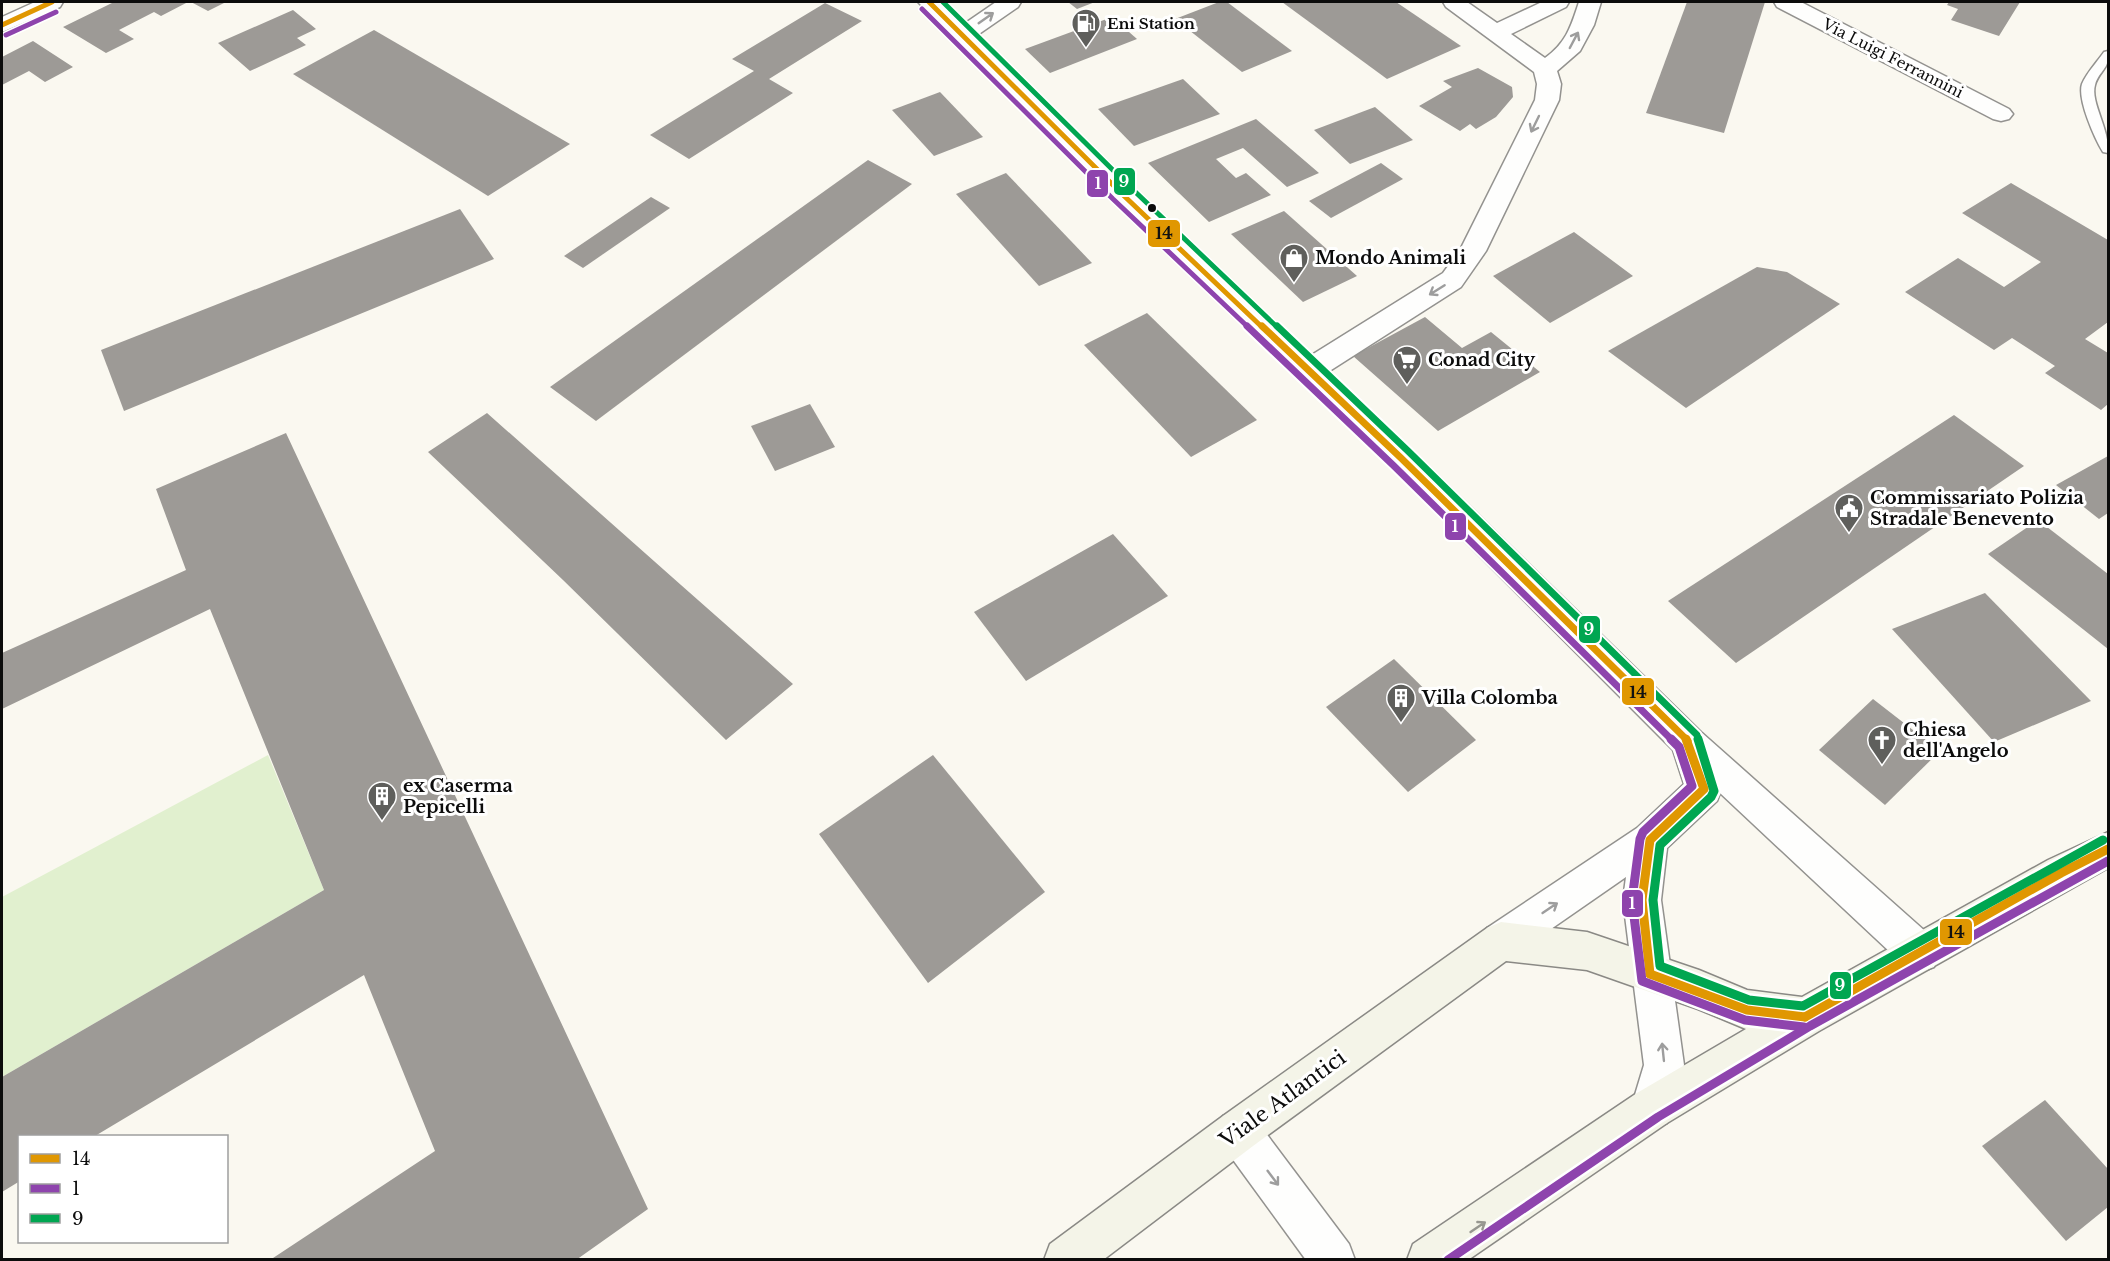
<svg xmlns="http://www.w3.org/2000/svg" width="2110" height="1261" viewBox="0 0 2110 1261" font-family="'Libre Baskerville',serif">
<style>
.green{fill:#e1f0cf}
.building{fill:#9d9a96}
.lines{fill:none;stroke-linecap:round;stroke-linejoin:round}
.lane-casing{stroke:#93928f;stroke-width:3}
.street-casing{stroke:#93928f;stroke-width:3}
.secondary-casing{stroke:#8a8985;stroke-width:3}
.lane{fill:#fefefd;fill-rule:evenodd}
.street{fill:#fefefd;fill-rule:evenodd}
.secondary{fill:#f4f4e8;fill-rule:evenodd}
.bus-1-far2-casing{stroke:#fff;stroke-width:8}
.bus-1-far1-casing{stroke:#fff;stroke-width:11}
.bus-1-casing{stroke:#fff;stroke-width:14}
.bus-2-far2-casing{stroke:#fff;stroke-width:8}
.bus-2-far1-casing{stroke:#fff;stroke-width:11}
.bus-2-casing{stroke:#fff;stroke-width:14}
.bus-3-far2-casing{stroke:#fff;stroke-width:8}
.bus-3-far1-casing{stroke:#fff;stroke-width:11}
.bus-3-casing{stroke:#fff;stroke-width:14}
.bus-1-far2{stroke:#e09701;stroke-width:5}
.bus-1-far1{stroke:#e09701;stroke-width:7}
.bus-1{stroke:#e09701;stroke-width:9}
.bus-2-far2{stroke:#8e44ad;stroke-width:5}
.bus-2-far1{stroke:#8e44ad;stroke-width:7}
.bus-2{stroke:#8e44ad;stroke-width:9}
.bus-3-far2{stroke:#00a651;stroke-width:5}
.bus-3-far1{stroke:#00a651;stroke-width:7}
.bus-3{stroke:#00a651;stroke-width:9}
.oneway{stroke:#9d9d9d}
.oneway2{stroke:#979790}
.bus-dot{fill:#0c0c0c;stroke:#fff;stroke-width:2}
.labels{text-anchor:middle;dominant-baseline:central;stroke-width:6;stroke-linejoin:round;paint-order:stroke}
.far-poi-label{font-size:15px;font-weight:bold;fill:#0c0c0c;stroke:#fff;text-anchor:start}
.far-street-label{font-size:15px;fill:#0c0c0c;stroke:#fff}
.poi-label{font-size:18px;font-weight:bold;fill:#0c0c0c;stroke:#fff;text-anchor:start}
.near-street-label{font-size:21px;fill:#0c0c0c;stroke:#fff}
.line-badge{stroke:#fff;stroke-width:2}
.badge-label{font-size:16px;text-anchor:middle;font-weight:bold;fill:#fff}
.pale-badge-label{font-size:16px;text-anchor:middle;font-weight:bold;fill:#111}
</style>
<rect width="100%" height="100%" fill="#faf8f0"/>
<polygon class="green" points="268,755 324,890 2,1077 2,897"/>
<g class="building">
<polygon points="114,2 188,2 161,16 154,12 119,30 134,39 106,53 63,27"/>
<polygon points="191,2 226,2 208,11"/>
<polygon points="1068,2 1095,2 1077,9"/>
<polygon points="1219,2 1227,2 1292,51 1242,72 1175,19"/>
<polygon points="1282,2 1396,2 1461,46 1387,79"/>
<polygon points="1687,2 1765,2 1724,133 1646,113"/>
<polygon points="1949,2 2020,2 1999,36 1951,20 1958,9 1947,5"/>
<polygon points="825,3 862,21 769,79 793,93 689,159 650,135 754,71 732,59"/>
<polygon points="293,10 316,29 297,38 306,45 250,71 218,43"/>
<polygon points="1112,17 1137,39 1050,73 1025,49"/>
<polygon points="374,30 570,144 488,196 293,74"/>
<polygon points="33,41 73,67 45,82 29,71 2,85 2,57"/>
<polygon points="1478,68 1512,87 1513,97 1496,117 1476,129 1470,124 1460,131 1419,106 1452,87 1443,81"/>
<polygon points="1183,79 1220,114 1134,146 1098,109"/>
<polygon points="940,92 983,137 934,156 892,110"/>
<polygon points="1375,107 1413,140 1350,164 1314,130"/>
<polygon points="1256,119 1319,173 1287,187 1243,148 1216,159 1236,178 1246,173 1271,195 1209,222 1148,163"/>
<polygon points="868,160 912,184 596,421 550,387"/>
<polygon points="1381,163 1403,179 1331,218 1309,201"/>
<polygon points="1006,173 1092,263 1039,286 956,194"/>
<polygon points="2011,183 2108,240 2108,322 2085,339 2108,353 2108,404 2101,410 2045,373 2055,366 2012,338 1994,350 1905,292 1958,258 2004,287 2041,262 1962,213"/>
<polygon points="651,197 670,208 583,268 564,256"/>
<polygon points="460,209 494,259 124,411 101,350"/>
<polygon points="1284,211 1357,276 1303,302 1231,234"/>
<polygon points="1574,232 1633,276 1550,323 1493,276"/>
<polygon points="1757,267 1787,272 1840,304 1686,408 1608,351"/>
<polygon points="1147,313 1257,420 1191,457 1084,345"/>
<polygon points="1425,317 1462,348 1491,332 1540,372 1438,431 1353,356"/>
<polygon points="810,404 835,447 775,471 751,426"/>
<polygon points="487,413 681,585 793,684 726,740 563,580 428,452"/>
<polygon points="1954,415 2024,466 1736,663 1668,601"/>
<polygon points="286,433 648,1209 576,1260 270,1260 435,1151 364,975 95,1136 20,1136 20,1181 2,1192 2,1077 324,890 210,609 2,709 2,653 186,570 156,489"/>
<polygon points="2108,456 2108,513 2099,519 2056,485"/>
<polygon points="2038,520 2108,574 2108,649 1988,554"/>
<polygon points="1113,534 1168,596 1026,681 974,612"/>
<polygon points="1985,593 2091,701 1994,742 1892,629"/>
<polygon points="1394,659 1476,740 1408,792 1326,707"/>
<polygon points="1873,699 1940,751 1885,805 1819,750"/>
<polygon points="933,755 1045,892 928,983 819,834"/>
<polygon points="2045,1100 2108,1169 2108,1207 2066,1241 1982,1146"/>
</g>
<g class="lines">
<g class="lane-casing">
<path id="lane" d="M2108 51C2110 70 2099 70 2095 85 2090 102 2110 130 2108 153L2103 152C2095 139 2077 99 2082 84 2086 74 2097 62 2104 52Z"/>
</g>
<g class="street-casing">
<g id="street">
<polygon points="35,2 63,2 60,7 2,32 2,17"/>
<path d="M918 2H941L964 24 996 2H1021L1018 7 976 36 1129 186 1310 356 1443 273 1461 248 1535 100 1537 84 1534 72 1446 7 1443 2H1467L1497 23 1542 2H1569L1566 7 1511 34 1545 58C1567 42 1571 26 1579 2H1601L1594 25 1580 51 1557 71 1561 84 1559 100 1486 251 1461 287 1328 372 1412 450 1701 732 1934 939 1939 953 1934 967 1920 972 1906 967 1720 793 1717 801 1667 848 1661 900 1684 1065 1667 1123 1652 1129 1637 1123 1631 1108 1644 1065 1623 900 1626 877 1515 954 1501 960 1487 954 1482 941 1487 928 1637 828 1684 784 1673 750 1390 466 1111 198Z"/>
<polygon points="1774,2 1801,2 2009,109 2013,114 2009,119 2001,121 1993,119 1777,7"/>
<polygon points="1238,1110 1253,1116 1349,1244 1355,1260 1306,1260 1223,1146 1217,1131 1223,1116"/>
</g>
</g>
<g class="secondary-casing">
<polygon id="secondary" points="2108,832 2108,868 1819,1031 1667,1123 1468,1260 1407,1260 1413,1244 1637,1093 1746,1029 1698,1009 1587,970 1506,961 1253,1146 1103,1260 1044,1260 1050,1244 1223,1116 1487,928 1501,922 1587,932 1699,970 1747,990 1802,997 2048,860"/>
</g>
<use href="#lane" class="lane"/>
<use href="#street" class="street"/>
<use href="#secondary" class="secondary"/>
<g class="bus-1-far2-casing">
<g id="bus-1-far2">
<polyline points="929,2 1120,192 1263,328"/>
<polyline points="2,25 52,2"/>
</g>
</g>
<g class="bus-1-far1-casing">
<polyline id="bus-1-far1" points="1262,326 1401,458 1688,741"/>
</g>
<g class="bus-1-casing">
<g id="bus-1">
<polyline points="1650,974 1642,900 1650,840 1704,789 1686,739"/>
<polyline points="1650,974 1747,1010 1805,1017"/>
<polyline points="1805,1017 2061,873 2108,849"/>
</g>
</g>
<g class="bus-2-far2-casing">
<g id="bus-2-far2">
<polyline points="922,9 1113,199 1249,328"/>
<polyline points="6,35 56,12"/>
</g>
</g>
<g class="bus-2-far1-casing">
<polyline id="bus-2-far1" points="1247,326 1394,466 1673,741"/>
</g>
<g class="bus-2-casing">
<g id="bus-2">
<polyline points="1671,739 1679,747 1692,786 1643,832 1640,839 1632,900 1642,981 1745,1020 1804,1027"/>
<polyline points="1448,1260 1658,1117 1810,1026 2108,861"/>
</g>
</g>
<g class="bus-3-far2-casing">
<polyline id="bus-3-far2" points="943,2 1127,184 1278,328"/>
</g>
<g class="bus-3-far1-casing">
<polyline id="bus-3-far1" points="1277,326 1408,451 1697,735 1699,741"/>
</g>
<g class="bus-3-casing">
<polyline id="bus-3" points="1698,739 1714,791 1711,797 1660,845 1653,900 1660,966 1749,1000 1803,1006 2103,840"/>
</g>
<use href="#bus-1-far2" class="bus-1-far2"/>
<use href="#bus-1-far1" class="bus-1-far1"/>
<use href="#bus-1" class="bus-1"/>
<use href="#bus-2-far2" class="bus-2-far2"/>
<use href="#bus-2-far1" class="bus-2-far1"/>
<use href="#bus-2" class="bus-2"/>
<use href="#bus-3-far2" class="bus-3-far2"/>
<use href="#bus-3-far1" class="bus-3-far1"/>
<use href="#bus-3" class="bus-3"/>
</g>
<defs><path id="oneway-shaft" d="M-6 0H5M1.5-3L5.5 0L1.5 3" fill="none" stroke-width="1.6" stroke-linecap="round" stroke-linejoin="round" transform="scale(1.5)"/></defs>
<g class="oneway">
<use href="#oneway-shaft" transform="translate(986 18) rotate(-35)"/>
<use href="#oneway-shaft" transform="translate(1574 40) rotate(-62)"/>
<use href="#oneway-shaft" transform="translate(1535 124) rotate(116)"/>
<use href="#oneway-shaft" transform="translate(1437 290) rotate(148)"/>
<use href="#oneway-shaft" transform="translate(1550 908) rotate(-34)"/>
<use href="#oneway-shaft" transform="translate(1663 1052) rotate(-96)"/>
<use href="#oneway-shaft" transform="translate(1273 1178) rotate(53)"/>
</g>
<use class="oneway2" href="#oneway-shaft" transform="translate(1478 1227) rotate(-34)"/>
<defs>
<g id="fuel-pin" transform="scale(1.5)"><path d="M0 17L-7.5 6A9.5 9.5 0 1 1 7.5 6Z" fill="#5f5f5c" stroke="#fff"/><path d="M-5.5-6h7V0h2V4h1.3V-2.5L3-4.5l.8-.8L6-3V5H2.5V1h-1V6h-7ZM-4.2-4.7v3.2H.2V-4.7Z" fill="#fff"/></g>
<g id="shop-pin" transform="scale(1.5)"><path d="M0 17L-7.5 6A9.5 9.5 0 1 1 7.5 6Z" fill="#5f5f5c" stroke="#fff"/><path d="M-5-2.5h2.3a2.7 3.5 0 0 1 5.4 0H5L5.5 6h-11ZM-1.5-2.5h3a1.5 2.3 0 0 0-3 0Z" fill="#fff"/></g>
<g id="supermarket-pin" transform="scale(1.5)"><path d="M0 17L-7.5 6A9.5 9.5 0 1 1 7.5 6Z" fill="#5f5f5c" stroke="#fff"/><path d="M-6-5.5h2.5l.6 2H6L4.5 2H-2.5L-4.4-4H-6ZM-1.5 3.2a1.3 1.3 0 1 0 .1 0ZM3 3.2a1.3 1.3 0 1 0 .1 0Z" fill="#fff"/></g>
<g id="civic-pin" transform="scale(1.5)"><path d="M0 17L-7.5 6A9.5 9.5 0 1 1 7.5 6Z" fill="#5f5f5c" stroke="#fff"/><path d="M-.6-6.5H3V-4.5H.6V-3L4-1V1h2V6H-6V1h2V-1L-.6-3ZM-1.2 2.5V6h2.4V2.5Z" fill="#fff"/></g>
<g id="building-pin" transform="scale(1.5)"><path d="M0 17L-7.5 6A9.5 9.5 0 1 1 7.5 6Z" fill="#5f5f5c" stroke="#fff"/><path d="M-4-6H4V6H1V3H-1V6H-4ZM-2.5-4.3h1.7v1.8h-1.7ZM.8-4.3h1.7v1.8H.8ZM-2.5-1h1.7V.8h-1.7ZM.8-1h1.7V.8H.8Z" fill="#fff"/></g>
<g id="church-pin" transform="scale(1.5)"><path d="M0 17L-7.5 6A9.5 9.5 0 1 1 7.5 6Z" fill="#5f5f5c" stroke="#fff"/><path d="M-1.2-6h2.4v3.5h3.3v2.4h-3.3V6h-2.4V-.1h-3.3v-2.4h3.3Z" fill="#fff"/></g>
</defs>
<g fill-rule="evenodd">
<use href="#fuel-pin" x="1086" y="23"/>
<use href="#shop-pin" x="1294" y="258"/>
<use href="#supermarket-pin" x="1407" y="360"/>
<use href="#civic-pin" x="1849" y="508"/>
<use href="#building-pin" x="1401" y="698"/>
<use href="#church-pin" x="1882" y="740"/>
<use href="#building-pin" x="382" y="796"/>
</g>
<circle class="bus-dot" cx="1152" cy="208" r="5"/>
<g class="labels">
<g class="far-poi-label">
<text x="1107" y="23">Eni Station</text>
</g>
<g class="far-street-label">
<text transform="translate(1893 58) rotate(27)">Via Luigi Ferrannini</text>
</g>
<g class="poi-label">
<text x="1315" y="258">Mondo Animali</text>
<text x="1428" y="360">Conad City</text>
<text x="1870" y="498">Commissariato Polizia<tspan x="1870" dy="21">Stradale Benevento</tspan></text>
<text x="1422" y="698">Villa Colomba</text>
<text x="1903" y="730">Chiesa<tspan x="1903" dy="21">dell'Angelo</tspan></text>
<text x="403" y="786">ex Caserma<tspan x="403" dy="21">Pepicelli</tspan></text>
</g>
<g class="near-street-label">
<text transform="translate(1283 1099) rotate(-36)">Viale Atlantici</text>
</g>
</g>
<g class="line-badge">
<rect x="1113" y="167" width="23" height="29" rx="6" fill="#00a651"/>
<rect x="1086" y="169" width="23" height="29" rx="6" fill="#8e44ad"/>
<rect x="1147" y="219" width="34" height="29" rx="6" fill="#e09701"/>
<rect x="1444" y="512" width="23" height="29" rx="6" fill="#8e44ad"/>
<rect x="1578" y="615" width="23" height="29" rx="6" fill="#00a651"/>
<rect x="1621" y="677" width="34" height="29" rx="6" fill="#e09701"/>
<rect x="1621" y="889" width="23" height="29" rx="6" fill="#8e44ad"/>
<rect x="1939" y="918" width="34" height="28" rx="6" fill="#e09701"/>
<rect x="1829" y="971" width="23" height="29" rx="6" fill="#00a651"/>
</g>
<g class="badge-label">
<text x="1124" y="187">9</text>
<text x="1098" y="189">1</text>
<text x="1455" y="532">1</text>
<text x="1589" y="635">9</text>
<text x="1632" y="909">1</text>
<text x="1840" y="991">9</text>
</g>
<g class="pale-badge-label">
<text x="1164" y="239">14</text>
<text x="1638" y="698">14</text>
<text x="1956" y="938">14</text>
</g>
<rect width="2110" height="1261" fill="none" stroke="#0c0c0c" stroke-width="6"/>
<rect x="18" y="1135" width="210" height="108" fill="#ffffff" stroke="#9e9e9e" stroke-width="1.5"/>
<rect x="30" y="1154" width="30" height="9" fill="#e09701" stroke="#9e9e9e" stroke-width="1.5"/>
<text x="72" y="1165" font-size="18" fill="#0c0c0c">14</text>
<rect x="30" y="1184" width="30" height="9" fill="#8e44ad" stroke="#9e9e9e" stroke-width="1.5"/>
<text x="72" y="1195" font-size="18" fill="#0c0c0c">1</text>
<rect x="30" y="1214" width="30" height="9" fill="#00a651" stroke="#9e9e9e" stroke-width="1.5"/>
<text x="72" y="1225" font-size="18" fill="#0c0c0c">9</text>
</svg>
